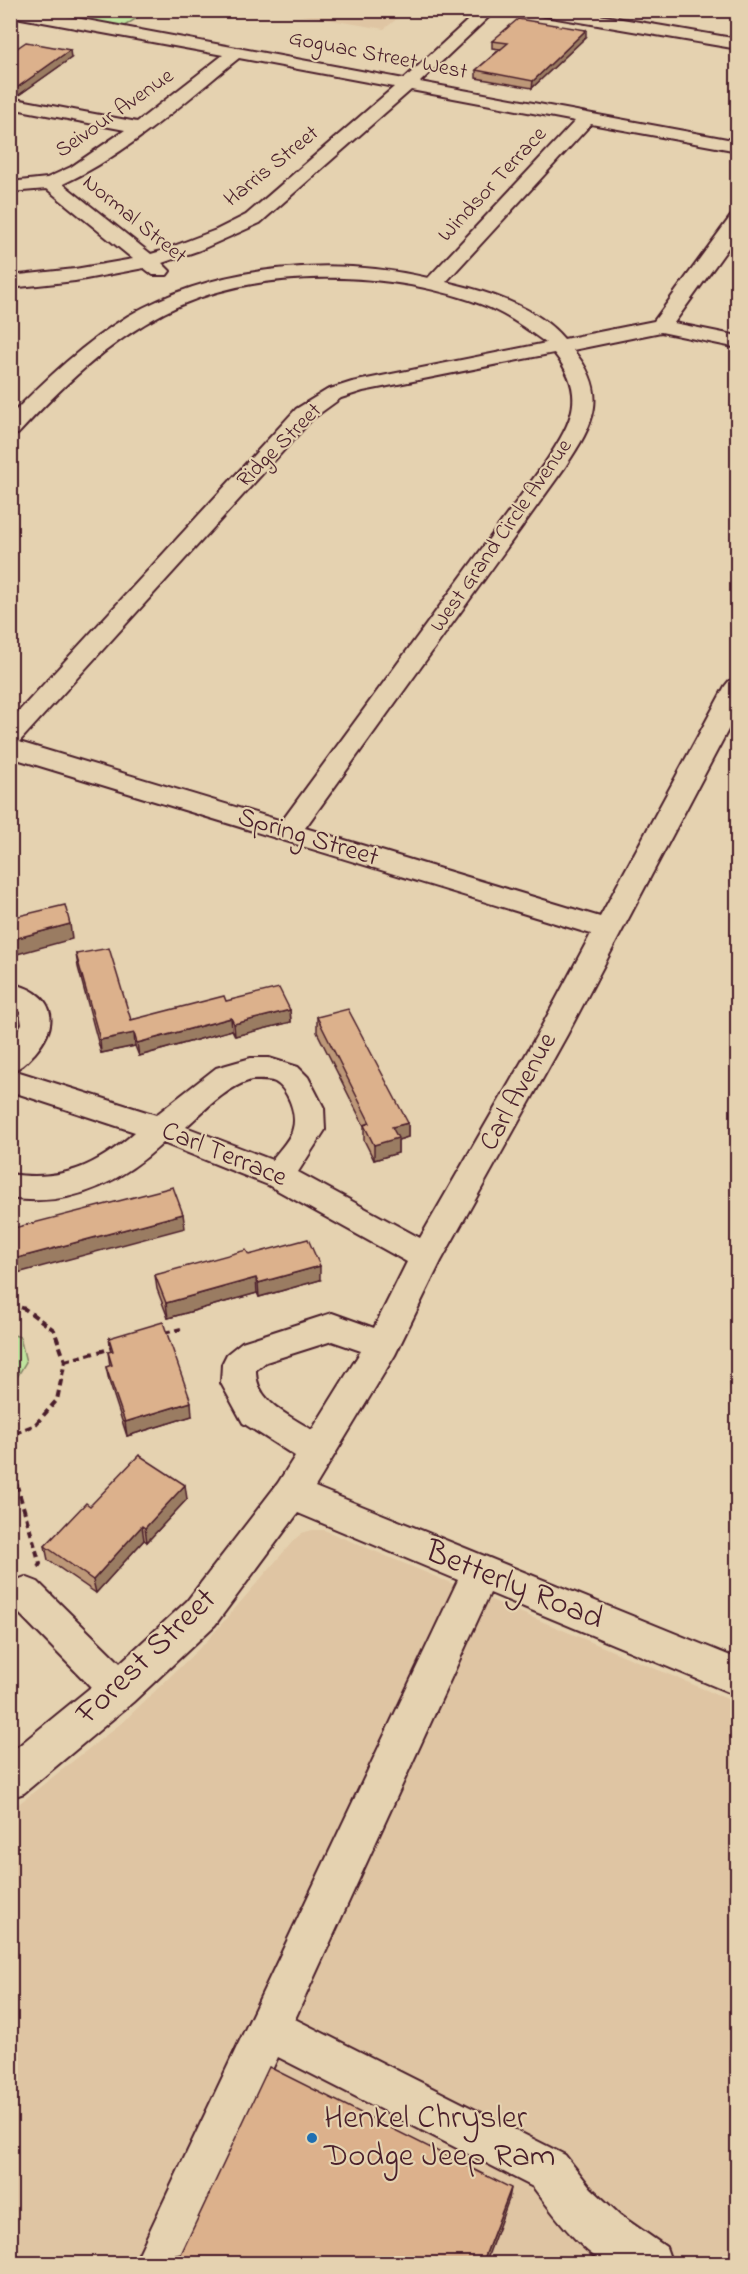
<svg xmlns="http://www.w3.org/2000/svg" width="748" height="2274" viewBox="0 0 748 2274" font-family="'Indie Flower',sans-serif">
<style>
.built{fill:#dfc5a3}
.green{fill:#bfe49e;stroke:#848264;stroke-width:1.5}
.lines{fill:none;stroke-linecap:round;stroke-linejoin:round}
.minor-casing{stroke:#4a1f2b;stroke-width:4}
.path{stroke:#4a1f2b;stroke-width:4;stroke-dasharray:7 4.5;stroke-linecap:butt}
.minor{fill:#e5d2b0;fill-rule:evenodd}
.wall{fill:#bd9878;stroke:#4a1f2b;stroke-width:1.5}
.shaded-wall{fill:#9a7c62;stroke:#4a1f2b;stroke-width:1.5}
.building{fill:#dcb18c;stroke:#4a1f2b;stroke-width:1.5}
.poi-dot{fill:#1f6fb2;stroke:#e5d2b0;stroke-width:2}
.labels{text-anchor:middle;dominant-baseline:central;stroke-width:4.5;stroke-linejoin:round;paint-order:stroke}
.far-street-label{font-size:22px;fill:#4a1f2b;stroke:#e5d2b0}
.street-label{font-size:27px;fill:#4a1f2b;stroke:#e5d2b0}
.near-street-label{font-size:33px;fill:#4a1f2b;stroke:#e5d2b0}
.near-poi-label{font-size:33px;fill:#4a1f2b;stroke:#e5d2b0;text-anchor:start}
</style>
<rect width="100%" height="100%" fill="#e5d2b0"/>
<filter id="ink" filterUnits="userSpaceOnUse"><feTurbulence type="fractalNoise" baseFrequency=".0167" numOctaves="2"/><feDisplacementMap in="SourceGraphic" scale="12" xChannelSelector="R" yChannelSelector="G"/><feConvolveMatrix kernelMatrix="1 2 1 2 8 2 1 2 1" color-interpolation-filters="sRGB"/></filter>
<g filter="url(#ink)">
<g class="built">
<polygon points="277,11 407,11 384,29"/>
<polygon points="312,1530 324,1530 737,1703 737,2263 11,2264 11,1810 124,1721 206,1642 294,1540 302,1533"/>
</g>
<g class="green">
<polygon points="32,11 148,11 123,27"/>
<polygon points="11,1334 20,1337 26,1362 13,1384 10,1383"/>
</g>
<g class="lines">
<g class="minor-casing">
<g id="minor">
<path d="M10 10H33L404 79 479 10H496L420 82 738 141V151L591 124 446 282C485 291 537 306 564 339L654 321 731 216 738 215V234L674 323 738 336V348L661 332 573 350C610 394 594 424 565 467L305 828 600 917 725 686 729 681 738 679V711L567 1035 441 1261 395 1355 315 1487 738 1659V1696L490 1593 295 2019 565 2155 591 2188 620 2215 666 2247 672 2264C658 2264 618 2267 607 2263 583 2255 549 2208 533 2187L278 2057 182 2264H134L458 1580 298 1513 215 1625 133 1702 24 1793 10 1798V1753L91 1687 12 1606V1582L25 1577 38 1582 120 1663 187 1601 278 1483 295 1456 243 1423 221 1383 222 1364 227 1354 242 1342 332 1313 374 1328 407 1262 268 1185 163 1143C120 1183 70 1208 10 1198V1174C62 1182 97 1166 135 1132L10 1091V1040L22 1024 20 1012 10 1004V983C52 992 63 1020 35 1053 28 1060 23 1067 13 1070L156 1115 216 1068 251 1058H269L298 1067 308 1077 324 1108 325 1130 298 1172 420 1238 537 1035 591 934 10 757V721L296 409 327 390 352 382 546 343C527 329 509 316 488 307 394 269 255 265 164 313 107 343 61 387 18 434L10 435V416C46 379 84 343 128 316 215 265 331 255 428 278L575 121 411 90 260 223 200 250 162 263 170 271 167 275H153L144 268 75 281 10 288V276L75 269 133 259 47 189 10 192V182L47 178 71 167 125 130 10 108V98L137 122 223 55 10 16ZM239 58 394 87 246 215 216 230 158 252 151 254 63 184C128 154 184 102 239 58ZM554 353C587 394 573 420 547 460L282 821 19 742 312 419 341 398 363 391ZM251 1080C259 1080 268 1079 275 1082 288 1089 297 1114 293 1128 291 1139 278 1151 272 1160L186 1127C206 1109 225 1088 251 1080ZM332 1341 361 1351 312 1430C289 1415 255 1402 256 1370L266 1362Z"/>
<polygon points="532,10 570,10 738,39 738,49 539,15"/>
</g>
</g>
<g class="path">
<polyline points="10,1304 25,1309 54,1330 65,1361 57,1400 35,1425 10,1435"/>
<polyline points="164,1333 181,1329"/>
<polyline points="65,1361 113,1348"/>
<polyline points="10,1462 40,1564 38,1567"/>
</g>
<use href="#minor" class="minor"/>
</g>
<g class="wall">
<polygon points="586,37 532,88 476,78 476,70 500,49 492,48 492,41"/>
<polygon points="10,53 71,58 16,97 10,96"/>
<polygon points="76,954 131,1020 226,1001 290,1010 291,1022 235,1036 232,1030 139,1056 135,1046 101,1053 78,967"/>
<polygon points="317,1017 408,1123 408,1137 398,1140 398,1153 374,1160 364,1140 364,1126 317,1032"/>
<polygon points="249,1255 320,1280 259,1297 257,1293 168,1318 157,1289 155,1275"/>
<polygon points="109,1338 192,1416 127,1436 109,1381 106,1367 110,1366 108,1352 111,1352"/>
<polygon points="187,1499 147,1542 144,1540 96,1593 48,1560 45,1546 90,1506"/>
</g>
<g class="shaded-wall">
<polygon points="586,30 586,37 532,88 533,81"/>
<polygon points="70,50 71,58 16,97 15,89"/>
<polygon points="70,924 72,939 10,956 10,940"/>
<polygon points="290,1010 291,1022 235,1036 234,1024"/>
<polygon points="231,1018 232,1030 139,1056 137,1043"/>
<polygon points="134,1033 135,1046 101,1053 100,1040"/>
<polygon points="408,1123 408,1137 398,1140 398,1153 374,1160 374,1145 392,1127"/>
<polygon points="183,1214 185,1228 10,1275 10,1260"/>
<polygon points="320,1266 320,1280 259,1297 258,1283"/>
<polygon points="256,1278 257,1293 168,1318 166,1303"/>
<polygon points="191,1402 192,1416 127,1436 125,1422"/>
<polygon points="185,1485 187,1499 147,1542 145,1528"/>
<polygon points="142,1526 144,1540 96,1593 93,1580"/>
<polygon points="511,2188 509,2199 485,2264 482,2264"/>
</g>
<g class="building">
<polygon points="518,19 586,30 533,81 476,70 508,43 492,41"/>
<polygon points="26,42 70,50 15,89 10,88 10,53"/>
<polygon points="65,905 70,924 10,940 10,918"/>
<polygon points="109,948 131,1020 224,996 226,1001 279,988 290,1010 234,1024 231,1018 137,1043 134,1033 100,1040 76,954"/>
<polygon points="348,1009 408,1123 392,1127 398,1138 374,1145 364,1125 370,1123 317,1017"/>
<polygon points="173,1187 183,1214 10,1260 10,1229"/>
<polygon points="308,1239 320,1266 258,1283 256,1278 166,1303 155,1275 246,1250 249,1255"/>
<polygon points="163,1322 191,1402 125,1422 106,1367 112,1365 108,1352 113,1351 109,1338"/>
<polygon points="139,1455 185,1485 145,1528 142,1526 93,1580 45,1546 86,1503 90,1506"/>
<polygon points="269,2067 511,2188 482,2264 168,2264 172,2256 181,2254"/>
</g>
</g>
<circle class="poi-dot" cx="312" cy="2138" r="6"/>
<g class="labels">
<g class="far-street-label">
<text transform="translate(378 56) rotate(11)">Goguac Street West</text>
<text transform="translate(115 114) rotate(-35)">Seivour Avenue</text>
<text transform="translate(272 167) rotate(-39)">Harris Street</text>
<text transform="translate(493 185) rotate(-47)">Windsor Terrace</text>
<text transform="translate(134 220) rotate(39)">Normal Street</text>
<text transform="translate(280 446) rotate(-45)">Ridge Street</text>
<text transform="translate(502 536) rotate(-55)">West Grand Circle Avenue</text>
</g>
<g class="street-label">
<text transform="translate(308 838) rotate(17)">Spring Street</text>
<text transform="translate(519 1092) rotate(-61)">Carl Avenue</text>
<text transform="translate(224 1155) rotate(22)">Carl Terrace</text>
</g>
<g class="near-street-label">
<text transform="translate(514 1586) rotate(22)">Betterly Road</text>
<text transform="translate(147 1657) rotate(-44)">Forest Street</text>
</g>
<g class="near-poi-label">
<text x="324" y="2119">Henkel Chrysler<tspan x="324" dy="38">Dodge Jeep Ram</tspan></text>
</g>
</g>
<rect width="748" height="2274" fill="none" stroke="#e5d2b0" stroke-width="36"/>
<rect x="18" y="18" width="712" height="2238" fill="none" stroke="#4a1f2b" stroke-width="2" filter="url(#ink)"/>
</svg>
